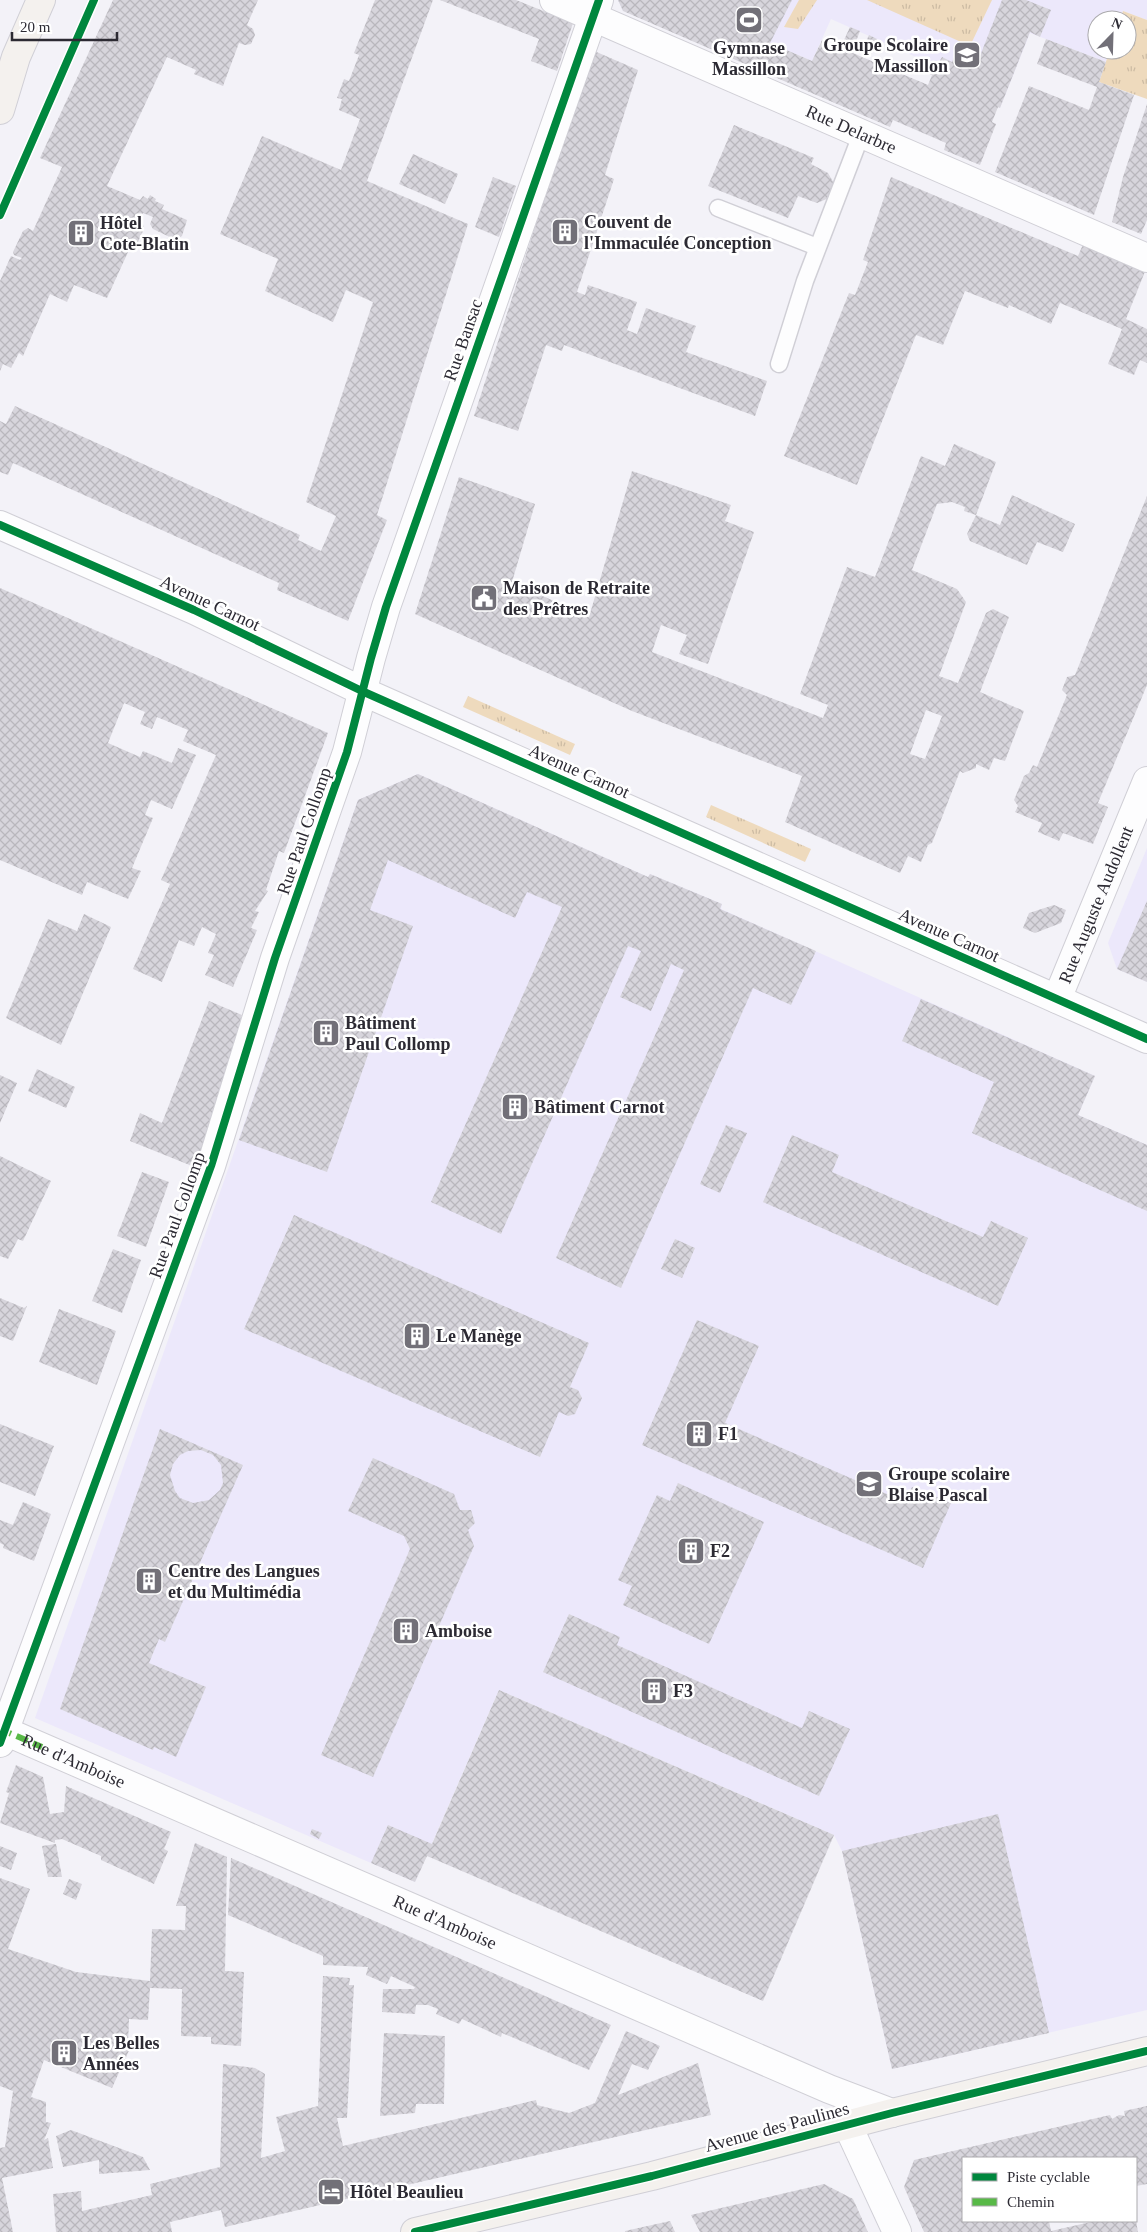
<svg xmlns="http://www.w3.org/2000/svg" width="1147" height="2232" viewBox="0 0 1147 2232" font-family="Georgia,serif">
<style>
.built{fill:#ece8fb}
.grass{fill:url(#grass-tufts)}
.building{fill:url(#building-cross-hatch);fill-rule:evenodd}
.lines{fill:none;stroke-linecap:round;stroke-linejoin:round}
.lane-casing{stroke:#d0cfd6;stroke-width:19}
.street-casing{stroke:#d0cfd6;stroke-width:30}
.secondary-casing{stroke:#d0cfd6;stroke-width:30}
.lane{stroke:#fdfdfe;stroke-width:16}
.street{stroke:#fdfdfe;stroke-width:28}
.secondary{stroke:#f4f1ee;stroke-width:28}
.quiet{stroke:#58b947;stroke-width:6;stroke-dasharray:12 6;stroke-linecap:butt}
.cycleway-casing{stroke:#fff;stroke-width:11}
.cycleway{stroke:#00873e;stroke-width:8}
.labels{text-anchor:middle;dominant-baseline:central;stroke-width:5;stroke-linejoin:round;paint-order:stroke}
.poi-label{font-size:18px;font-weight:bold;fill:#2c2a33;stroke:#fff;text-anchor:start}
.street-label{font-size:18px;fill:#2c2a33;stroke:#fff}
</style>
<defs>
<pattern id="grass-tufts" width="24" height="20" patternUnits="userSpaceOnUse" patternTransform="scale(1.25)"><rect width="24" height="20" fill="#eedabd"/><path d="M3 7l-1-3M5 7V3M7 7l1-3M15 17l-1-3M17 17v-4M19 17l1-3" fill="none" stroke="#ccbba3"/></pattern>
<pattern id="building-cross-hatch" width="8" height="8" patternUnits="userSpaceOnUse" patternTransform="scale(1.25)"><rect width="8" height="8" fill="#d7d5dc"/><path d="M0 0l8 8M0 8l8-8" fill="none" stroke="#b9b7bd"/></pattern>
</defs>
<rect width="100%" height="100%" fill="#f3f2f8"/>
<g class="built">
<polygon points="618,0 1147,0 1147,20 1123,11 1120,20 1097,20 1097,50 1110,50 1106,62 1030,33 1000,108 970,81 831,19 812,61 702,14 623,11"/>
<polygon points="418,774 648,877 650,874 722,904 721,909 1095,1076 1078,1115 1147,1145 1147,2010 892,2069 842,1851 834,1835 499,1690 415,1882 35,1718 358,800"/>
<polygon points="1147,848 1147,982 1117,969 1108,943"/>
</g>
<g class="grass">
<polygon points="799,0 817,0 798,29 784,27"/>
<polygon points="867,0 992,0 970,46"/>
<polygon points="1123,11 1147,20 1147,99 1099,82 1110,50 1127,50 1127,20 1120,20"/>
<polygon points="468,696 575,744 570,755 463,707"/>
<polygon points="711,805 811,849 805,862 706,817"/>
</g>
<g class="building">
<polygon points="113,0 258,0 247,25 253,29 255,35 251,44 245,45 239,43 223,86 194,74 196,70 167,57 107,186 140,200 143,196 148,199 150,195 156,199 155,201 164,205 162,209 187,220 182,236 176,240 153,229 150,224 153,217 143,213 139,223 143,224 144,229 135,248 132,251 129,250 107,298 74,285 67,302 50,294 23,356 19,353 11,368 3,364 0,371 0,281 11,256 20,260 22,258 14,255 13,252 23,231 28,228 33,231 62,167 40,158"/>
<polygon points="375,0 433,0 367,181 468,224 377,515 387,520 348,621 277,590 279,583 13,463 8,475 0,472 0,421 6,424 15,406 300,535 298,540 321,551 336,516 306,502 373,302 346,290 333,322 265,291 278,259 220,234 262,136 341,170 360,119 339,110 342,99 337,98 344,79 349,81 359,55 354,53"/>
<polygon points="440,0 516,0 573,23 557,71 531,61 539,39"/>
<polygon points="618,0 792,0 770,43 812,61 822,40 928,85 932,75 919,70 923,60 937,66 942,57 952,62 956,52 978,61 1002,0 1026,0 1051,10 1040,37 1030,32 1000,108 998,107 992,122 996,124 980,165 944,150 946,143 893,120 890,127 623,11"/>
<polygon points="850,27 860,31 855,44 844,40"/>
<polygon points="869,35 877,39 872,52 863,48"/>
<polygon points="1046,39 1106,62 1099,82 1134,95 1094,215 995,172 1029,86 1089,110 1097,87 1037,64"/>
<polygon points="592,50 638,70 605,175 614,179 577,292 585,295 588,285 637,302 627,330 637,334 646,308 696,326 686,352 767,381 755,416 564,345 562,351 546,345 518,431 474,416"/>
<polygon points="1147,104 1147,220 1141,234 1112,222 1123,177"/>
<polygon points="734,125 814,158 811,164 828,173 835,185 829,198 817,203 798,196 788,218 708,186"/>
<polygon points="413,154 458,174 445,204 399,184"/>
<polygon points="493,177 516,186 499,237 475,227"/>
<polygon points="891,177 1078,256 1084,242 1146,269 1126,319 1147,329 1147,363 1140,360 1134,375 1108,364 1122,329 1060,303 1051,324 1009,305 1008,308 965,291 943,345 916,335 857,485 784,456 849,293 855,295 868,262 863,260"/>
<path d="M954 444 996 462 976 515 964 511 965 507 952 502 937 504 912 570 957 589 966 602 939 676 958 683 986 613 993 609 1009 617 980 692 1024 711 1005 761 994 758 989 770 976 764V768L963 773 960 771 932 843 928 845 921 862 908 856 900 873 785 822 802 776 632 711 415 614 459 477 535 504 512 582 589 617 632 471 731 505 725 521 754 532 708 664 679 654 687 635 661 625 652 652 823 718 828 705 800 694 847 567 875 577 921 456 945 466ZM926 710 942 716 925 759 910 754Z"/>
<polygon points="1012,495 1075,524 1063,552 1037,542 1027,565 970,541 967,534 976,515 1000,525"/>
<polygon points="1147,496 1147,685 1098,803 1108,807 1093,844 1063,833 1059,841 1038,832 1042,823 1015,812 1018,806 1014,800 1024,776 1029,773 1033,765 1037,767 1067,695 1062,690 1067,677 1075,675"/>
<polygon points="0,588 328,733 284,853 279,851 266,890 268,891 255,911 259,912 251,928 257,930 233,987 205,975 214,955 208,953 216,934 202,927 194,946 179,940 162,982 133,969 170,884 161,880 216,755 183,741 188,730 157,717 152,729 140,724 145,712 124,703 108,743 140,757 143,751 172,763 178,748 196,755 172,809 151,800 145,815 153,818 132,868 141,871 128,899 87,882 82,895 0,860"/>
<polygon points="418,774 648,877 650,874 722,904 720,909 816,951 791,1005 753,988 621,1288 556,1258 684,970 671,964 651,1011 620,997 641,951 628,946 501,1234 431,1202 562,907 527,892 515,918 388,860 370,910 413,926 327,1172 239,1140 358,800"/>
<polygon points="1147,901 1147,982 1117,969"/>
<polygon points="1054,905 1066,910 1061,923 1035,933 1023,928 1029,913"/>
<polygon points="84,914 111,927 61,1045 6,1018 48,919 77,931"/>
<polygon points="921,999 1095,1076 1078,1115 1147,1145 1147,1211 972,1133 994,1082 902,1041"/>
<polygon points="209,1001 242,1015 197,1168 130,1141 140,1113 162,1123"/>
<polygon points="37,1069 75,1087 66,1108 28,1091"/>
<polygon points="0,1075 17,1083 0,1123"/>
<polygon points="726,1125 747,1133 720,1193 700,1184"/>
<polygon points="792,1135 839,1155 832,1172 983,1237 991,1221 1028,1238 998,1306 763,1202"/>
<polygon points="0,1156 51,1181 23,1241 18,1239 8,1259 0,1256"/>
<polygon points="142,1172 169,1182 146,1247 117,1236"/>
<polygon points="294,1215 589,1343 570,1387 578,1390 582,1398 575,1414 568,1416 559,1412 540,1457 244,1329"/>
<polygon points="675,1239 695,1248 682,1278 661,1269"/>
<polygon points="113,1249 141,1260 122,1313 92,1301"/>
<polygon points="0,1298 24,1308 27,1306 13,1341 0,1336"/>
<polygon points="59,1309 116,1331 97,1385 39,1362"/>
<polygon points="697,1320 759,1346 725,1423 905,1502 912,1487 951,1503 923,1568 642,1445"/>
<polygon points="0,1424 54,1446 35,1496 0,1482"/>
<path d="M160 1429 243 1465 165 1642 159 1639 149 1663 206 1687 176 1757 154 1747 153 1750 60 1709ZM201 1450 213 1455 221 1465 223 1483 220 1490 209 1500 193 1503 180 1498 175 1491 170 1475 173 1464 180 1455 188 1451Z"/>
<polygon points="373,1458 454,1494 460,1510 471,1510 475,1523 468,1530 474,1546 373,1777 321,1755 410,1549 404,1536 348,1511"/>
<polygon points="678,1483 764,1522 709,1644 623,1605 632,1586 618,1580 657,1495 670,1501"/>
<polygon points="23,1502 51,1514 34,1561 3,1548 4,1545 0,1543 0,1520 13,1525"/>
<polygon points="569,1614 620,1637 617,1645 802,1728 809,1711 850,1729 819,1796 543,1672"/>
<polygon points="499,1690 834,1835 763,2001 427,1856 415,1882 371,1863 388,1825 432,1844"/>
<polygon points="16,1765 43,1777 50,1814 64,1812 66,1786 171,1832 164,1849 168,1851 154,1884 101,1860 101,1856 62,1839 55,1840 55,1843 0,1823 9,1793 6,1792"/>
<polygon points="998,1814 1049,2033 892,2069 842,1851"/>
<polygon points="312,1829 322,1833 319,1839 310,1834"/>
<polygon points="195,1843 227,1857 225,1971 244,1972 241,2046 211,2044 211,2037 181,2036 182,1989 150,1988 148,2020 129,2019 128,2046 131,2046 112,2088 44,2060 31,2097 46,2102 46,2122 51,2123 44,2140 48,2138 53,2168 2,2178 13,2232 0,2232 0,2148 5,2147 13,2091 0,2086 0,1878 30,1889 8,1949 76,1972 150,1981 152,1929 185,1930 186,1906 176,1906"/>
<polygon points="56,1844 62,1877 48,1877 42,1846"/>
<polygon points="0,1846 17,1853 11,1870 0,1866"/>
<polygon points="231,1858 611,2025 589,2070 502,2033 501,2037 462,2019 459,2024 436,2014 438,2009 428,2005 416,2005 415,2014 382,2012 383,1989 414,1989 415,1987 391,1976 387,1984 366,1975 368,1967 323,1965 323,1956 228,1915"/>
<polygon points="69,1879 82,1884 76,1900 63,1894"/>
<polygon points="323,1976 350,1978 349,1985 354,1985 347,2118 337,2118 343,2146 536,2100 537,2105 569,2113 595,2103 626,2031 660,2046 648,2070 632,2064 618,2095 698,2063 711,2115 225,2227 221,2210 170,2222 172,2232 56,2232 53,2194 81,2191 82,2211 152,2195 150,2184 220,2167 223,2064 255,2068 265,2074 261,2158 285,2151 276,2117 318,2106"/>
<polygon points="384,2033 445,2036 444,2104 416,2104 415,2113 380,2116"/>
<polygon points="1147,2106 1147,2184 1136,2186 1136,2158 963,2158 963,2221 1049,2221 1051,2231 1095,2221 1136,2221 1138,2232 924,2232 904,2187 914,2160 1110,2115 1112,2119 1119,2115 1125,2116 1124,2111"/>
<polygon points="71,2130 143,2157 150,2170 99,2174 99,2160 63,2167 56,2136"/>
<polygon points="824,2184 853,2199 868,2232 700,2232 691,2215"/>
<polygon points="670,2221 675,2232 625,2232 625,2231"/>
</g>
<g class="lines">
<g class="lane-casing">
<g id="lane">
<polyline points="718,208 817,247"/>
<polyline points="779,364 805,281 861,135"/>
</g>
</g>
<g class="street-casing">
<g id="street">
<path id="s1" d="M554 0 1147 258"/>
<polyline points="0,525 194,610 364,692 1147,1039"/>
<path id="s2" d="M1057 999 1147 781"/>
<path id="s3" d="M0 1729 829 2089 892 2113"/>
<polyline points="0,1743 211,1166 275,958 347,752 371,658 386,607 599,0"/>
<polyline points="847,2124 897,2232"/>
</g>
</g>
<g class="secondary-casing">
<g id="secondary">
<polyline points="0,110 16,57 41,0"/>
<polyline points="415,2232 652,2176 892,2113 1147,2051"/>
</g>
</g>
<use href="#lane" class="lane"/>
<use href="#street" class="street"/>
<use href="#secondary" class="secondary"/>
<polyline class="quiet" points="0,1729 42,1747"/>
<g class="cycleway-casing">
<g id="cycleway">
<polyline points="0,215 94,0"/>
<polyline points="0,525 194,610 364,692 1147,1039"/>
<polyline points="0,1743 211,1166 275,958 347,752 371,658 386,607 599,0"/>
<polyline points="415,2232 652,2176 892,2113 1147,2051"/>
</g>
</g>
<use href="#cycleway" class="cycleway"/>
</g>
<defs>
<g id="stadium-square" transform="scale(1.4375)"><rect x="-9" y="-9" width="18" height="18" rx="4" fill="#727078" stroke="#fff"/><path d="M0-5a6.5 5 0 1 0 0 10a6.5 5 0 1 0 0-10ZM-3.5-1.8h7v3.6h-7Z" fill="#fff"/></g>
<g id="school-square" transform="scale(1.4375)"><rect x="-9" y="-9" width="18" height="18" rx="4" fill="#727078" stroke="#fff"/><path d="M0-5L7-2L0 1L-7-2ZM-4 1L0 2.5L4 1V4Q0 6-4 4Z" fill="#fff"/></g>
<g id="building-square" transform="scale(1.4375)"><rect x="-9" y="-9" width="18" height="18" rx="4" fill="#727078" stroke="#fff"/><path d="M-4-6H4V6H1V3H-1V6H-4ZM-2.5-4.3h1.7v1.8h-1.7ZM.8-4.3h1.7v1.8H.8ZM-2.5-1h1.7V.8h-1.7ZM.8-1h1.7V.8H.8Z" fill="#fff"/></g>
<g id="civic-square" transform="scale(1.4375)"><rect x="-9" y="-9" width="18" height="18" rx="4" fill="#727078" stroke="#fff"/><path d="M-.6-6.5H3V-4.5H.6V-3L4-1V1h2V6H-6V1h2V-1L-.6-3ZM-1.2 2.5V6h2.4V2.5Z" fill="#fff"/></g>
<g id="hotel-square" transform="scale(1.4375)"><rect x="-9" y="-9" width="18" height="18" rx="4" fill="#727078" stroke="#fff"/><path d="M-6-4.5h1.5V1H6V5H4.5V3h-9V5H-6ZM-4 0a1.8 1.8 0 1 1 3.6 0ZM.5 0V-2.5h3Q6-2.5 6 0Z" fill="#fff"/></g>
</defs>
<g fill-rule="evenodd">
<use href="#stadium-square" x="749" y="20"/>
<use href="#school-square" x="967" y="55"/>
<use href="#building-square" x="565" y="232"/>
<use href="#building-square" x="81" y="233"/>
<use href="#civic-square" x="484" y="598"/>
<use href="#building-square" x="326" y="1033"/>
<use href="#building-square" x="515" y="1107"/>
<use href="#building-square" x="417" y="1336"/>
<use href="#building-square" x="699" y="1434"/>
<use href="#school-square" x="869" y="1484"/>
<use href="#building-square" x="691" y="1551"/>
<use href="#building-square" x="149" y="1581"/>
<use href="#building-square" x="406" y="1631"/>
<use href="#building-square" x="654" y="1691"/>
<use href="#building-square" x="64" y="2053"/>
<use href="#hotel-square" x="331" y="2192"/>
</g>
<g class="labels">
<g class="poi-label">
<text x="948" y="45" text-anchor="end">Groupe Scolaire<tspan x="948" dy="21">Massillon</tspan></text>
<text x="749" y="48" text-anchor="middle">Gymnase<tspan x="749" dy="21">Massillon</tspan></text>
<text x="584" y="222">Couvent de<tspan x="584" dy="21">l'Immaculée Conception</tspan></text>
<text x="100" y="223">Hôtel<tspan x="100" dy="21">Cote-Blatin</tspan></text>
<text x="503" y="588">Maison de Retraite<tspan x="503" dy="21">des Prêtres</tspan></text>
<text x="345" y="1023">Bâtiment<tspan x="345" dy="21">Paul Collomp</tspan></text>
<text x="534" y="1107">Bâtiment Carnot</text>
<text x="436" y="1336">Le Manège</text>
<text x="718" y="1434">F1</text>
<text x="888" y="1474">Groupe scolaire<tspan x="888" dy="21">Blaise Pascal</tspan></text>
<text x="710" y="1551">F2</text>
<text x="168" y="1571">Centre des Langues<tspan x="168" dy="21">et du Multimédia</tspan></text>
<text x="425" y="1631">Amboise</text>
<text x="673" y="1691">F3</text>
<text x="83" y="2043">Les Belles<tspan x="83" dy="21">Années</tspan></text>
<text x="350" y="2192">Hôtel Beaulieu</text>
</g>
<g class="street-label">
<text stroke="none"><textPath href="#s1" startOffset="324">Rue Delarbre</textPath></text>
<text transform="translate(463 340) rotate(-71)">Rue Bansac</text>
<text transform="translate(210 603) rotate(25)">Avenue Carnot</text>
<text transform="translate(579 771) rotate(24)">Avenue Carnot</text>
<text transform="translate(304 831) rotate(-71)">Rue Paul Collomp</text>
<text stroke="none"><textPath href="#s2" startOffset="102">Rue Auguste Audollent</textPath></text>
<text transform="translate(949 935) rotate(24)">Avenue Carnot</text>
<text transform="translate(177 1215) rotate(-70)">Rue Paul Collomp</text>
<text stroke="none"><textPath href="#s3" startOffset="80">Rue d'Amboise</textPath></text>
<text stroke="none"><textPath href="#s3" startOffset="485">Rue d'Amboise</textPath></text>
<text transform="translate(777 2127) rotate(-15)">Avenue des Paulines</text>
</g>
</g>
<rect x="962" y="2157" width="175" height="65" fill="#ffffff" stroke="#abaaad"/>
<rect x="972" y="2173" width="25" height="8" fill="#00873e" stroke="#abaaad"/>
<text x="1007" y="2182" font-size="15" fill="#2c2a33">Piste cyclable</text>
<rect x="972" y="2198" width="25" height="8" fill="#58b947" stroke="#abaaad"/>
<text x="1007" y="2207" font-size="15" fill="#2c2a33">Chemin</text>
<g transform="translate(1112 35) rotate(23)"><circle r="24" fill="#ffffff" stroke="#abaaad"/>
<path d="M0-4L9 19L0 12L-9 19Z" fill="#727078"/>
<text y="-8" font-size="14" font-weight="bold" text-anchor="middle" fill="#2c2a33">N</text>
</g>
<path d="M12 32v8h105v-8" fill="none" stroke="#2c2a33" stroke-width="2.5"/>
<text x="20" y="32" font-size="15" fill="#2c2a33" stroke="#ffffff" stroke-width="4" paint-order="stroke">20 m</text>
</svg>
